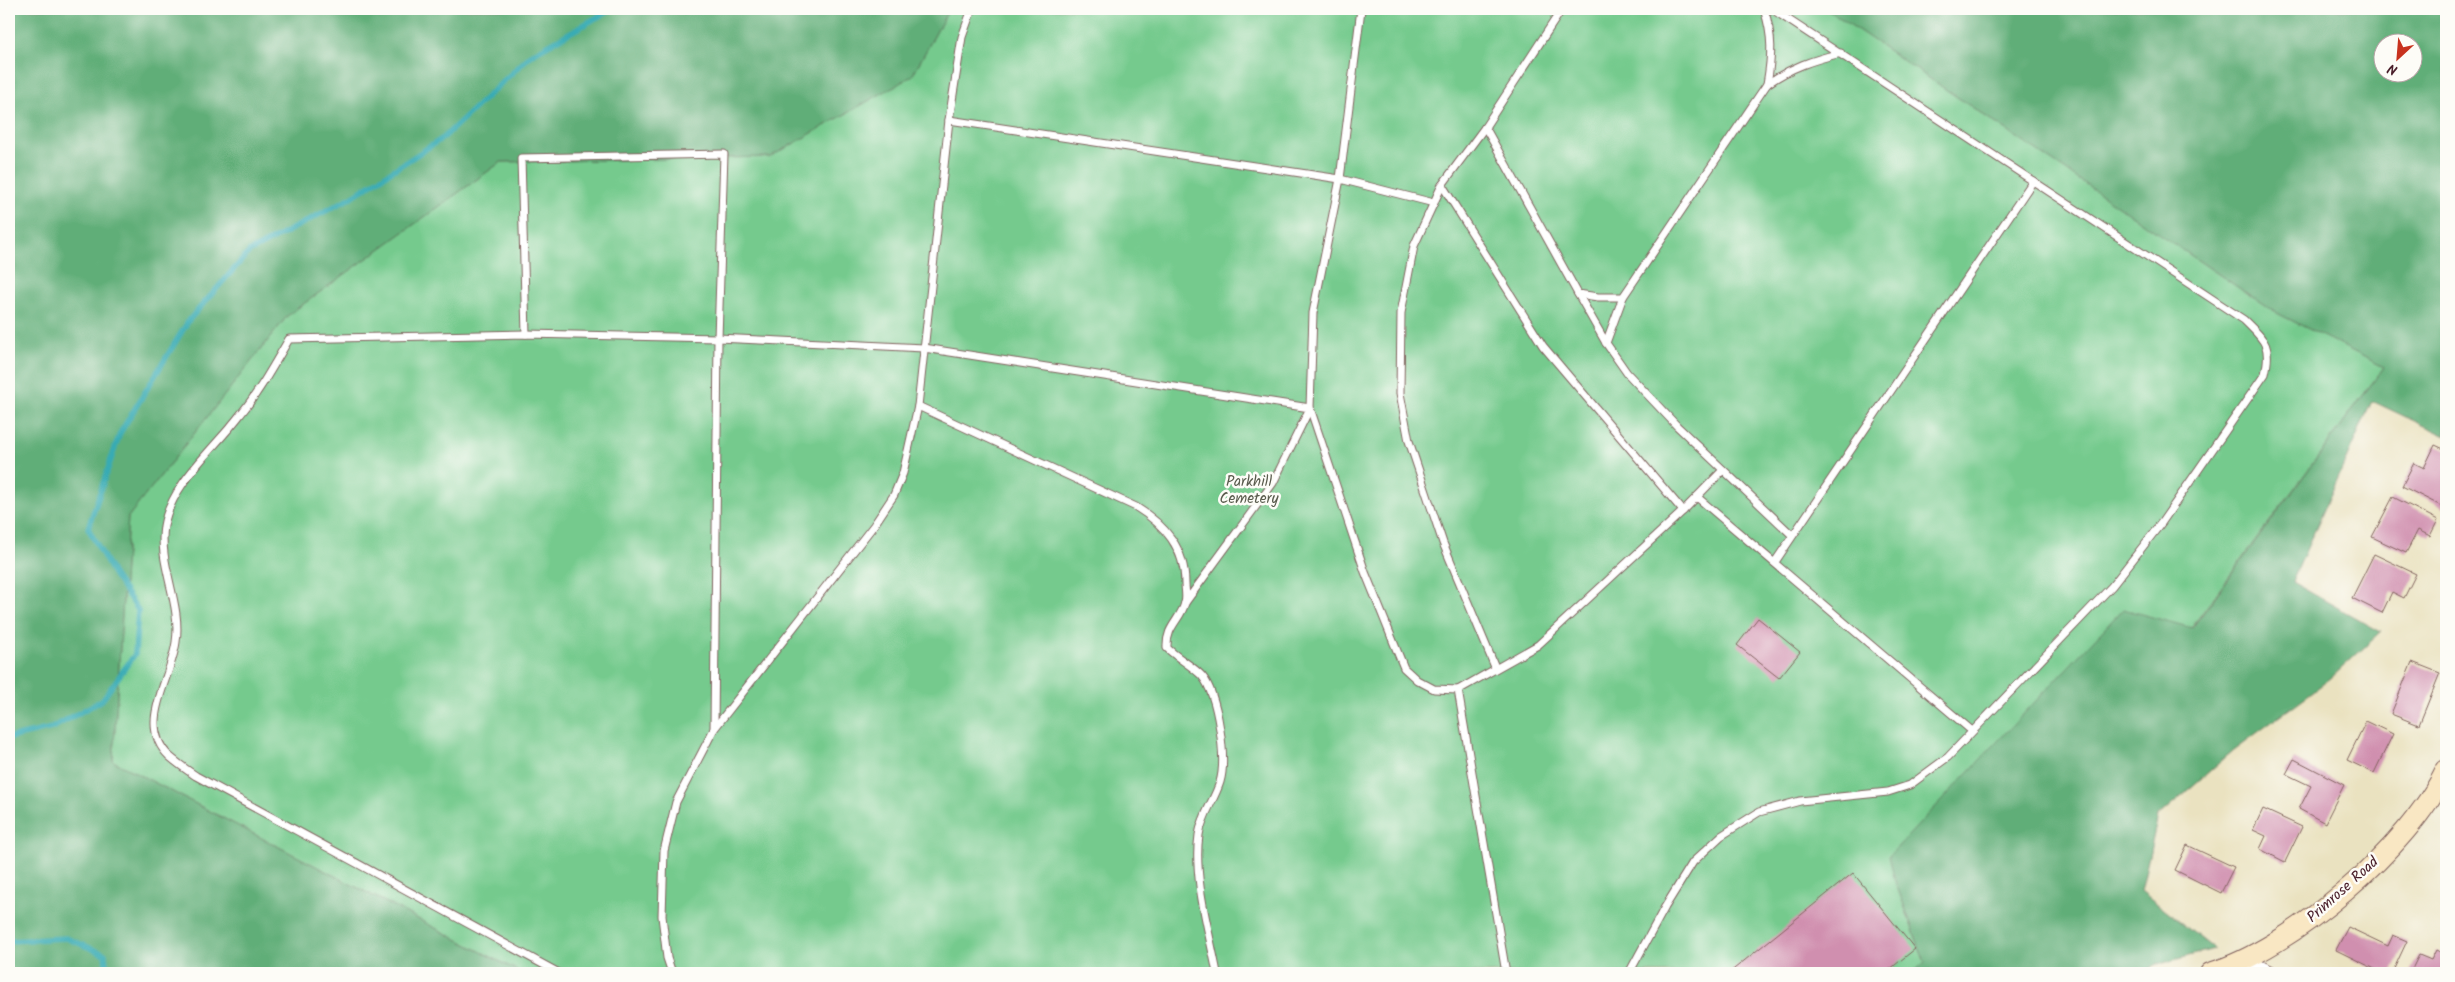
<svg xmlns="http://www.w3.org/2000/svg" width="2455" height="982" viewBox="0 0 2455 982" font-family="Kalam,sans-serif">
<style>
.green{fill:#75ca8d;stroke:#60745c}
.forest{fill:#60ae78;stroke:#556652;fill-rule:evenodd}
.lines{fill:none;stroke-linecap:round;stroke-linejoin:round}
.stream{stroke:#39abb4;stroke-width:5.5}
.building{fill:#d08faf}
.lane-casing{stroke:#82635f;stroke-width:9}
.street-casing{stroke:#82635f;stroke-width:16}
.secondary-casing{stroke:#82635f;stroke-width:22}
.lane{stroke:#fff;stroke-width:7}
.street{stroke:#fff;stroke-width:14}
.secondary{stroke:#f9e7c3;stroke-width:20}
.labels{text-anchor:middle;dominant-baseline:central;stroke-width:5;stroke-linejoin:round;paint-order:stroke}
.park-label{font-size:15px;fill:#595b4d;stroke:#fdfcf7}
.street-label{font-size:15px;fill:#4a1f2b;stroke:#fdfcf7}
</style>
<rect width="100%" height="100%" fill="#fdfcf7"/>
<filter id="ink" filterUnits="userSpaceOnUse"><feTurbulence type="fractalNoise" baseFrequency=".02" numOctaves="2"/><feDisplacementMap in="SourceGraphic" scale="10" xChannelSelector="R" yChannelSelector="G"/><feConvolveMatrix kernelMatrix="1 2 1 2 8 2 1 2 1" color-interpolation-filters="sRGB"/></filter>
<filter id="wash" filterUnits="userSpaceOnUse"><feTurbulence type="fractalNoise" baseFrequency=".0096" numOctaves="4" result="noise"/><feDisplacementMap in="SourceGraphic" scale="20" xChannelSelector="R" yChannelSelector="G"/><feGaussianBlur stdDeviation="1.12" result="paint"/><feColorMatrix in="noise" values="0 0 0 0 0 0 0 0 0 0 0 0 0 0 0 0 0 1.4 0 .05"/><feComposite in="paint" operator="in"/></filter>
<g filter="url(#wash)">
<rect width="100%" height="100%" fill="#eae2c0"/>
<polygon class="green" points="949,9 1827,9 2273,311 2384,367 2191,628 1895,881 1925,963 1912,973 522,973 113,761 128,517 288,315 501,162 770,157 912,76"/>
<g class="forest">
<polygon points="9,9 949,9 912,76 770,157 501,162 288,315 128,517 113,761 522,973 9,973"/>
<path d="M1827 9H2446V436L2372 401 2292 582 2381 632 2331 678 2234 750 2158 816 2141 891 2214 949 2156 965 2142 973H1912L1925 962 1895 881 1889 856 2123 609 2192 628 2384 367 2273 311ZM2382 42H2412V72H2382Z"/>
</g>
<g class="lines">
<g class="stream">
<polyline points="9,738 52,728 102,700 135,654 138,610 113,574 88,528 120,433 189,320 249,252 350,198 443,138 532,54 612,9"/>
<polyline points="9,941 66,938 105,954 107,973"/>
</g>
</g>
<g id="blocks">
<g class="building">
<polygon points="2435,445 2446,450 2445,508 2402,486 2414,463 2424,468"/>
<polygon points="2393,497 2438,520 2430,536 2418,530 2406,553 2372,537"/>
<polygon points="2374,554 2416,574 2404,598 2392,592 2382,613 2352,598"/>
<polygon points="1758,618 1800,652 1779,678 1737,645"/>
<polygon points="2412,662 2440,673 2419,725 2391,714"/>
<polygon points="2366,721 2393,734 2374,773 2347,760"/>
<polygon points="2294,759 2344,785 2325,823 2299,809 2311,786 2286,774"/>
<polygon points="2263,809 2302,827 2285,862 2260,849 2266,836 2253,830"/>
<polygon points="2187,845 2234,867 2221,893 2175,870"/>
<polygon points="1853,873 1915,949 1885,973 1729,973"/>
<polygon points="2348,927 2388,946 2393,935 2407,941 2392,973 2383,973 2336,950"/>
<polygon points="2436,950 2446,955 2446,973 2410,973 2419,955 2431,960"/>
</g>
</g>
</g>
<g filter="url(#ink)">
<use href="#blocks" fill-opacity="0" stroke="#82635f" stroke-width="1"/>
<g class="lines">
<g class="lane-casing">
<g id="lane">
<polyline points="1361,9 1340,179 1313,313 1310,408 1365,572 1404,668 1417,680 1434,689 1458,690 1506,973"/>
<path d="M1764 9C1773 37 1772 55 1767 84"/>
<polyline points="949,120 1340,179 1434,203"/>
<path d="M1485 127 1578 294 1598 297H1623L1767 84C1791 67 1813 60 1841 53"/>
<polyline points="1442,185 1543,346 1683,511"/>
<polyline points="1578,294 1606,343 1627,373 1677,426 1792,535"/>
<polyline points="526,334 521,158 724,154 718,338 714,729 676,802 664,851 662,916 667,958 672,973"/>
<polyline points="1606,343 1623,297"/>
<path d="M918 406 1136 507C1165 525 1185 548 1185 584 1185 589 1187 597 1185 603 1180 621 1166 626 1167 648 1177 658 1193 666 1202 676 1218 695 1227 759 1220 782 1214 801 1202 815 1199 835 1193 877 1209 931 1217 973"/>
<polyline points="1697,497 1972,731"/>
<polyline points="1775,562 2033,181"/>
<polyline points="1495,667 1443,543 1409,441 1400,393 1401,313 1414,246 1442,185 1485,127 1562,9"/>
<polyline points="1458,690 1538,645 1683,511 1723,470"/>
<polyline points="714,729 874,525 894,495 903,473 918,406 949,120 962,37 972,9"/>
<path d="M559 973 196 776C187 770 177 763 169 756 136 724 171 680 176 642 182 603 158 565 164 526 171 484 215 448 240 415 259 392 274 365 289 339L526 334 718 338 924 348 1310 408 1273 483 1185 603"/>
<path d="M1629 973 1665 907 1693 862 1721 836 1759 812 1800 801 1888 792 1910 785 1948 757 2112 586 2162 522 2265 374C2272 344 2264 340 2244 320L1772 9"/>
</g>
</g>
<g class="street-casing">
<polyline id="street" points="2245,960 2270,973"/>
</g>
<g class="secondary-casing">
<path id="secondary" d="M2210 973C2291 949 2410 847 2446 770"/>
</g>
<use href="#lane" class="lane"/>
<use href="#street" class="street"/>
<use href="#secondary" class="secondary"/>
</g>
</g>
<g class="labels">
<g class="park-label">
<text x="1249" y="482">Parkhill<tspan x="1249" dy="17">Cemetery</tspan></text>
</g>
<g class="street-label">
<text transform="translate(2343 890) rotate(-42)">Primrose Road</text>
</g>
</g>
<rect width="2455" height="982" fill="none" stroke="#fdfcf7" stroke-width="30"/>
<g transform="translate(2398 58) rotate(206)"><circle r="24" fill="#fdfcf7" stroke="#b5a4a5"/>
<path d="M0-4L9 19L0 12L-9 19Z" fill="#c8321e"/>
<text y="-8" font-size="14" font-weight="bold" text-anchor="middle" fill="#4a1f2b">N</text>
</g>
</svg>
